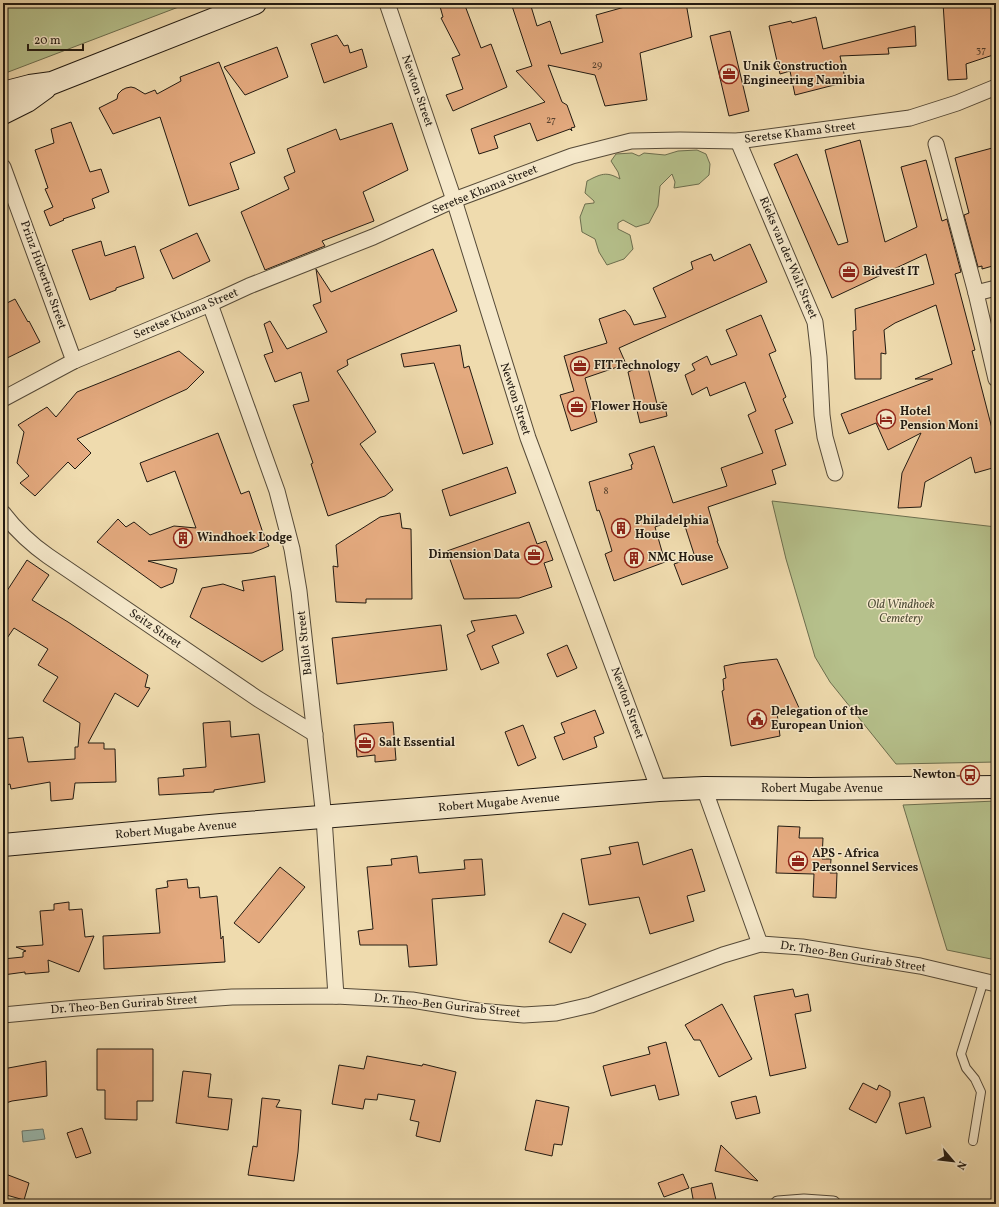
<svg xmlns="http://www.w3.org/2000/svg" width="999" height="1207" viewBox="0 0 999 1207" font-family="Vollkorn,serif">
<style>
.green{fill:#b6c18c;stroke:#6c6e4e}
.water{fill:#9abab0;stroke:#6a7a70}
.building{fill:#e4aa7f;stroke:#221a11}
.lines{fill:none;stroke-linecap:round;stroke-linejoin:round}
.lane-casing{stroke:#554a38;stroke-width:10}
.street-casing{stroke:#554a38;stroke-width:17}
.secondary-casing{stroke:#221a11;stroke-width:24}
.lane{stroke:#f5e8ca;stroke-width:8}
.street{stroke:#f5e8ca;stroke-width:15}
.secondary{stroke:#f5e8ca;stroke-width:22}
.labels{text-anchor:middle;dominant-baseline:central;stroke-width:3;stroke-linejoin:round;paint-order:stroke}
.number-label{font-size:10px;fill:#523e2c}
.poi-label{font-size:12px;font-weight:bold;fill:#221a11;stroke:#f5e8ca;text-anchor:start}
.street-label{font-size:12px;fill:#221a11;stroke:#f5e8ca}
.park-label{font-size:12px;font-style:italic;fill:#4e4c36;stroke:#f5e8ca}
</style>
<rect width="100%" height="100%" fill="#efdbae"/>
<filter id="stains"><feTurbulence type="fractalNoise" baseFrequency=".005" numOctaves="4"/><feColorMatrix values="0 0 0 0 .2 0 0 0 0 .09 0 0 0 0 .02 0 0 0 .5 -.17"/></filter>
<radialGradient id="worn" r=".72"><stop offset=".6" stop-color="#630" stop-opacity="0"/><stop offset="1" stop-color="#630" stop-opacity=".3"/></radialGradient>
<g class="green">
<polygon points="3,3 189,3 3,74"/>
<path d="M697 150 706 154 710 164 709 175 699 184 674 188 675 182 672 174 660 186 658 206 649 223 636 227 623 220 618 223V229L630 235 633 249 624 259 607 265 599 252 595 239 582 232 580 217 585 204 594 203V201L585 193 587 181C601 174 606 171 620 179L618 172 611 161 616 154 632 153 639 156 644 153 665 155 678 151Z"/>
<polygon points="772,501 996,527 996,762 896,764 830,682 815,657 786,559"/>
<polygon points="996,801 996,960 947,950 903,805"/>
</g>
<polygon class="water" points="43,1129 45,1139 23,1142 22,1131"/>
<g class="building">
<polygon points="439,3 464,3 481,48 491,44 507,87 453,111 446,95 463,89 452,58 460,55 441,18 443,17"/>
<polygon points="511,3 530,3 537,26 550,21 561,54 603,42 596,15 639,3 686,3 692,37 640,53 647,100 605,106 595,75 548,65 562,102 567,105 575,127 571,128 572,131 570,129 537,141 530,123 494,136 498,148 479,154 471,129 545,102 516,71 532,66"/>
<polygon points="943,3 996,3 996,54 966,64 967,79 948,80"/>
<polygon points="816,17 823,49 915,26 916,46 888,48 889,54 840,56 846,82 795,95 790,71 780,74 769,26 791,21 792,23"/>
<polygon points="730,31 749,111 729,116 710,36"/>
<polygon points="337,35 344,46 348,45 350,53 362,49 367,67 324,83 311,44"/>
<polygon points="277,47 288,77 245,95 224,67"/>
<polygon points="219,62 255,153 230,163 239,189 189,206 160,117 113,134 99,108 117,99 118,94 122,90 126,88 131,87 135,88 145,94 155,90 157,94 181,81 180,77"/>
<polygon points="71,122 90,172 101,169 109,192 92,199 95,208 63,219 64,220 50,226 44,211 53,207 45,189 48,188 35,150 54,143 51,129"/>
<polygon points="392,123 408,170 363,192 374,221 322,241 325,246 265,270 241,212 289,189 284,177 295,172 287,149 336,129 340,140"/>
<polygon points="860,140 885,242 917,227 901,167 926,160 942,221 947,219 961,272 955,274 975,350 972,351 996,444 996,467 975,473 971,457 925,482 921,507 898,508 902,473 921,433 888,450 876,423 849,434 841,414 933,379 915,379 952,364 936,305 895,323 884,330 886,354 881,353 881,379 855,379 853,331 856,330 855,309 934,284 926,254 832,298 774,164 797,154 838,245 848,242 825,150"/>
<polygon points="996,147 996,265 982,269 982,266 978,267 964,215 969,213 955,158"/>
<polygon points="197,233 210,261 173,279 160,250"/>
<polygon points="101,241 105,256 135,246 144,278 116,288 116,290 90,300 72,250"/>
<polygon points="750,244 767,282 619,348 626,364 585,378 597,422 571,431 560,395 574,391 564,356 607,343 599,319 625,310 630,316 634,325 666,317 653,288 693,269 691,262 711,254 714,261"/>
<polygon points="433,249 457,311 347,360 348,365 337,371 376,432 360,444 393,490 385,496 328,516 311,464 313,463 293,405 309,401 301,372 275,382 264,355 273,352 264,324 270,321 287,349 327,332 313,305 321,302 316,269 331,292"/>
<polygon points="15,299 28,322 29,321 40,342 3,360 3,305"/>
<polygon points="761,315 776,351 769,354 786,397 783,399 793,423 775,430 786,465 772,470 776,484 708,507 718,541 717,541 728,568 682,585 674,564 695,557 682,517 655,527 665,562 614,581 605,554 612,551 603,521 599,510 597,511 589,482 632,469 631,465 633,464 629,454 654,446 673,503 727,486 721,468 763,453 748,415 756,411 745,382 710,396 707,387 692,395 685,375 695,370 692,364 707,356 711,365 737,355 726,330"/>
<polygon points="460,345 464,368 469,366 493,444 463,454 434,363 404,367 401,354"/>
<polygon points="179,351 204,372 187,389 77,439 91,453 75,469 68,462 35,496 20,483 29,476 17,463 24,432 18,425 47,407 56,417 77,392"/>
<polygon points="647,364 657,404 664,402 667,416 640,423 628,372"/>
<polygon points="218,433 241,494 249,491 262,530 269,546 252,553 148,561 177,569 173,583 161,588 97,542 118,519 126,527 134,522 150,535 174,526 196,528 175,471 147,482 140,463"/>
<polygon points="507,467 516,493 450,516 442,490"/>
<polygon points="400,513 402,528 411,529 412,599 366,599 366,603 336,602 333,566 338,567 336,545 380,517"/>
<polygon points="529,522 537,544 546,541 553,560 544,563 552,587 519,598 464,599 447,551"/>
<polygon points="27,560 49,575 32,600 68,622 148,675 145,687 150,688 138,707 115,693 88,743 104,743 104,749 115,749 116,782 75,783 73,799 51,801 50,782 11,789 10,784 3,786 3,739 23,737 28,762 75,759 75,747 78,747 80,723 43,701 58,677 38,665 48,649 14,628 3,644 3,597"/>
<polygon points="275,576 283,650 262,662 190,617 202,588 223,584 244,591 242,581"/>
<polygon points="516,615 524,633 492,646 499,663 481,670 467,635 475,631 471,621"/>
<polygon points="441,625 447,670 337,684 332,638"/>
<polygon points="567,645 577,668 557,677 547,654"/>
<polygon points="777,659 800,710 777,713 780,736 731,746 722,691 724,690 723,679 726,678 724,666 739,663"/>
<polygon points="595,710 604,733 594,737 597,747 563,760 554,737 565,733 561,723"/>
<polygon points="230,721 231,737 259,734 265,782 214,790 214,792 159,795 158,778 184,776 183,769 206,767 203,723"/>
<polygon points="393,722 396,760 375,762 375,755 357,757 354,725"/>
<polygon points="523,725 536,758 518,766 505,732"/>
<polygon points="778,826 800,827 799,838 823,838 822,859 831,859 830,873 837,873 836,898 813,897 814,874 776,873"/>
<polygon points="638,842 643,865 692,849 705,891 687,896 694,921 650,934 639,897 589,905 581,859 611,854 609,847"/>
<polygon points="417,856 419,873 465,869 464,860 482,859 485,895 432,899 437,965 409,967 407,945 360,945 358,931 373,929 367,867 392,865 391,859"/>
<polygon points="280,867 305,887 259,943 234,923"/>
<polygon points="187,879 188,888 199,887 200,898 217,896 221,939 223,936 225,962 104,969 103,936 160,933 156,889 168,887 167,881"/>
<polygon points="69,902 69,910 82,909 85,937 94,936 79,972 48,960 49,972 25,974 25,972 3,975 3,959 23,957 23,952 26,951 16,947 43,945 40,911 54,910 54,904"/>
<polygon points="563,913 586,924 571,953 549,942"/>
<polygon points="793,989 795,997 808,994 811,1011 795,1014 806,1068 770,1076 754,996"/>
<polygon points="722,1004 752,1059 719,1077 700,1040 694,1040 685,1025"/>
<polygon points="666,1042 679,1095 659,1100 655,1085 611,1096 603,1066 650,1054 648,1047"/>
<polygon points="97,1049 153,1049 153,1101 137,1101 137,1120 105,1119 105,1090 97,1090"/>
<polygon points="367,1056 422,1066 423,1064 456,1072 440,1142 416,1136 419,1122 410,1120 415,1100 378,1094 377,1100 365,1099 363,1109 332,1104 339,1065 364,1069"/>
<polygon points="46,1061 47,1096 12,1101 3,1104 3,1069"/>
<polygon points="183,1071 211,1074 208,1097 232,1099 228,1130 176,1123"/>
<polygon points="863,1083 877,1090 879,1085 890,1091 890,1096 876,1123 849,1109"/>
<polygon points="756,1096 760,1113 736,1119 731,1102"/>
<polygon points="924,1097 931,1127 906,1134 899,1103"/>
<polygon points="262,1098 280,1100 276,1107 301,1110 298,1152 294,1181 248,1175 253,1146 257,1147"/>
<polygon points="536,1100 569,1107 562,1145 554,1144 552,1156 525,1150"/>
<polygon points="82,1128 91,1153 76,1158 67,1133"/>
<polygon points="721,1145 758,1181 715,1171"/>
<polygon points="3,1173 29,1183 24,1200 3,1194"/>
<polygon points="683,1174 689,1188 664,1197 658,1183"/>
<polygon points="712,1183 716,1200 694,1204 691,1188"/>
</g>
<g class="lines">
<g class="lane-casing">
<polyline id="lane" points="973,1141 981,1092 975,1079 966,1068 961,1054 984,980"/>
</g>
<g class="street-casing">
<g id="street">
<polyline points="387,3 454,200 528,438 659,790"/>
<polyline points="738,141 815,322 819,357 822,415 825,437 835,473"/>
<polyline points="936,144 976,293"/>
<polyline points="3,167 74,361"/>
<polyline points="996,288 976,293 996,379"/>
<polyline points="210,304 277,491 292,549 299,591 324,818 336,996"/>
<polyline points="3,399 74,361 210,304 249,286 373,237 454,200 572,156 631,141 680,140 738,141 910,118 957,103 996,87"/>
<path d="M3 513C16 530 31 544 48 556L258 699 315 734"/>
<polyline points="704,788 760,944"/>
<polyline points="3,1015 77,1008 232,997 336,996 412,1000 478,1011 524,1015 556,1013 591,1005 723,955 760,944 802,947 920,966 996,984"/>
<polyline points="778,1204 804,1202 833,1204"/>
</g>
</g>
<g class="secondary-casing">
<g id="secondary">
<polyline points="3,93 30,86 52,83 255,3"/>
<polyline points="3,113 27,101 45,88"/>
<polyline points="3,845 221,825 659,790 704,788 809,789 996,787"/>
</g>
</g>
<use href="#lane" class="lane"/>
<use href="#street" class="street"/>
<use href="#secondary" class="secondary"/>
</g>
<defs>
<g id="office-ring" transform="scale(1)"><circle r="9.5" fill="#f5e8ca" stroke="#8f2418" stroke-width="1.5"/><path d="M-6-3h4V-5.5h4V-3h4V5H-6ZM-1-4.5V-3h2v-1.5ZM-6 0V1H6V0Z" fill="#8f2418"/></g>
<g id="hotel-ring" transform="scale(1)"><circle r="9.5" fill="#f5e8ca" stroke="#8f2418" stroke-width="1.5"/><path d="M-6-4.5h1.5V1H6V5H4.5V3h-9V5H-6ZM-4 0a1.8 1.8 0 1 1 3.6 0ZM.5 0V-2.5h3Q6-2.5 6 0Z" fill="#8f2418"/></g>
<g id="building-ring" transform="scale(1)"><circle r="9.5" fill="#f5e8ca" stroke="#8f2418" stroke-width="1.5"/><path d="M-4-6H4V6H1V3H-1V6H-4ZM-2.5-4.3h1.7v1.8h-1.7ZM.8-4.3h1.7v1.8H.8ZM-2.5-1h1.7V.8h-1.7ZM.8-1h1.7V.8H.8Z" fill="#8f2418"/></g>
<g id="civic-ring" transform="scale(1)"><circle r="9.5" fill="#f5e8ca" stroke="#8f2418" stroke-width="1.5"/><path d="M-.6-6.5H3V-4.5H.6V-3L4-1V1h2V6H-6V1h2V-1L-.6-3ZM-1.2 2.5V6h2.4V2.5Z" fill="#8f2418"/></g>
<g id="bus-ring" transform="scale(1)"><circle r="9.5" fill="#f5e8ca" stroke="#8f2418" stroke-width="1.5"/><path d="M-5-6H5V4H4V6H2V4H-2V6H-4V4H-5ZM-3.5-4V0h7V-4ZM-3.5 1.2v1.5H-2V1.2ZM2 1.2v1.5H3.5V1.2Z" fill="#8f2418"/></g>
</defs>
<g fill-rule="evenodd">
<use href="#office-ring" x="729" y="74"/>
<use href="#office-ring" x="849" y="272"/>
<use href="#office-ring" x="580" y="366"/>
<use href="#office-ring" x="577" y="407"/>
<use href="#hotel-ring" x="886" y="419"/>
<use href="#building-ring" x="621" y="528"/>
<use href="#building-ring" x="183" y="538"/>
<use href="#office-ring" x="534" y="555"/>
<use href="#building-ring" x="634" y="558"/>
<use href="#civic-ring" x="757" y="719"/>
<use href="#office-ring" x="365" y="743"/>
<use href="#bus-ring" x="970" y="775"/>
<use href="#office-ring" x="798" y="861"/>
</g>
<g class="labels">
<g class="number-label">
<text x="981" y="50">37</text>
<text x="597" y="65">29</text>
<text x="551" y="120">27</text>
<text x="606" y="491">8</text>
</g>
<g class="poi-label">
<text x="743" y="67">Unik Construction<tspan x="743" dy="14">Engineering Namibia</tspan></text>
<text x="863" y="272">Bidvest IT</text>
<text x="594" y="366">FIT Technology</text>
<text x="591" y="407">Flower House</text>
<text x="900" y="412">Hotel<tspan x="900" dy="14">Pension Moni</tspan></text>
<text x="635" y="521">Philadelphia<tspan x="635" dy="14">House</tspan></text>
<text x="197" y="538">Windhoek Lodge</text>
<text x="520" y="555" text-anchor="end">Dimension Data</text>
<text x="648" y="558">NMC House</text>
<text x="771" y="712">Delegation of the<tspan x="771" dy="14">European Union</tspan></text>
<text x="379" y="743">Salt Essential</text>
<text x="956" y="775" text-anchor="end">Newton</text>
<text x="812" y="854">APS - Africa<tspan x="812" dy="14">Personnel Services</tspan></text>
</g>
<g class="street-label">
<text transform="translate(417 91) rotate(71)">Newton Street</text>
<text transform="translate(800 133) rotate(-7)">Seretse Khama Street</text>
<text transform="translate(485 190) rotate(-22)">Seretse Khama Street</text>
<text transform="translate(788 258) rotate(67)">Rieks van der Walt Street</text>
<text transform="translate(43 275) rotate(70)">Prinz Hubertus Street</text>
<text transform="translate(186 314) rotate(-23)">Seretse Khama Street</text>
<text transform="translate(515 399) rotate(72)">Newton Street</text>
<text transform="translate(155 629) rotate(34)">Seitz Street</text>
<text transform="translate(305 643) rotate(-96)">Ballot Street</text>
<text transform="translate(627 703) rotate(70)">Newton Street</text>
<text x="822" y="789">Robert Mugabe Avenue</text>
<text transform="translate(499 803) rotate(-5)">Robert Mugabe Avenue</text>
<text transform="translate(176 830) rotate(-5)">Robert Mugabe Avenue</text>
<text transform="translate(853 957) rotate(9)">Dr. Theo-Ben Gurirab Street</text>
<text transform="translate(124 1005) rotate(-4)">Dr. Theo-Ben Gurirab Street</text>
<text transform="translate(447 1006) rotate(6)">Dr. Theo-Ben Gurirab Street</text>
</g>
<g class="park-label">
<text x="901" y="605">Old Windhoek<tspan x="901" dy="14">Cemetery</tspan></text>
</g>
</g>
<rect width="999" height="1207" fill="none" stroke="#efdbae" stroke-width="16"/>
<rect x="4" y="4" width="991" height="1199" fill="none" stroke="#221a11" stroke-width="2"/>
<rect x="8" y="8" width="983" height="1191" fill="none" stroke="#221a11"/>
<g transform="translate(953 1161) rotate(118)" stroke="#f5e8ca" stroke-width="3" paint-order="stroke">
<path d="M0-3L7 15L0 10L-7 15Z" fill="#221a11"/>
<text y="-6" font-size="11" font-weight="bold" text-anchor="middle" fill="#221a11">N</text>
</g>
<path d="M28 44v6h55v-6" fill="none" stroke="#221a11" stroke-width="2"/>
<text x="34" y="44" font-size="12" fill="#221a11" stroke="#f5e8ca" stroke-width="3" paint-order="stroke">20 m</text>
<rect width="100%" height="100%" filter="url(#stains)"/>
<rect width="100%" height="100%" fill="url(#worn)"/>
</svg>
